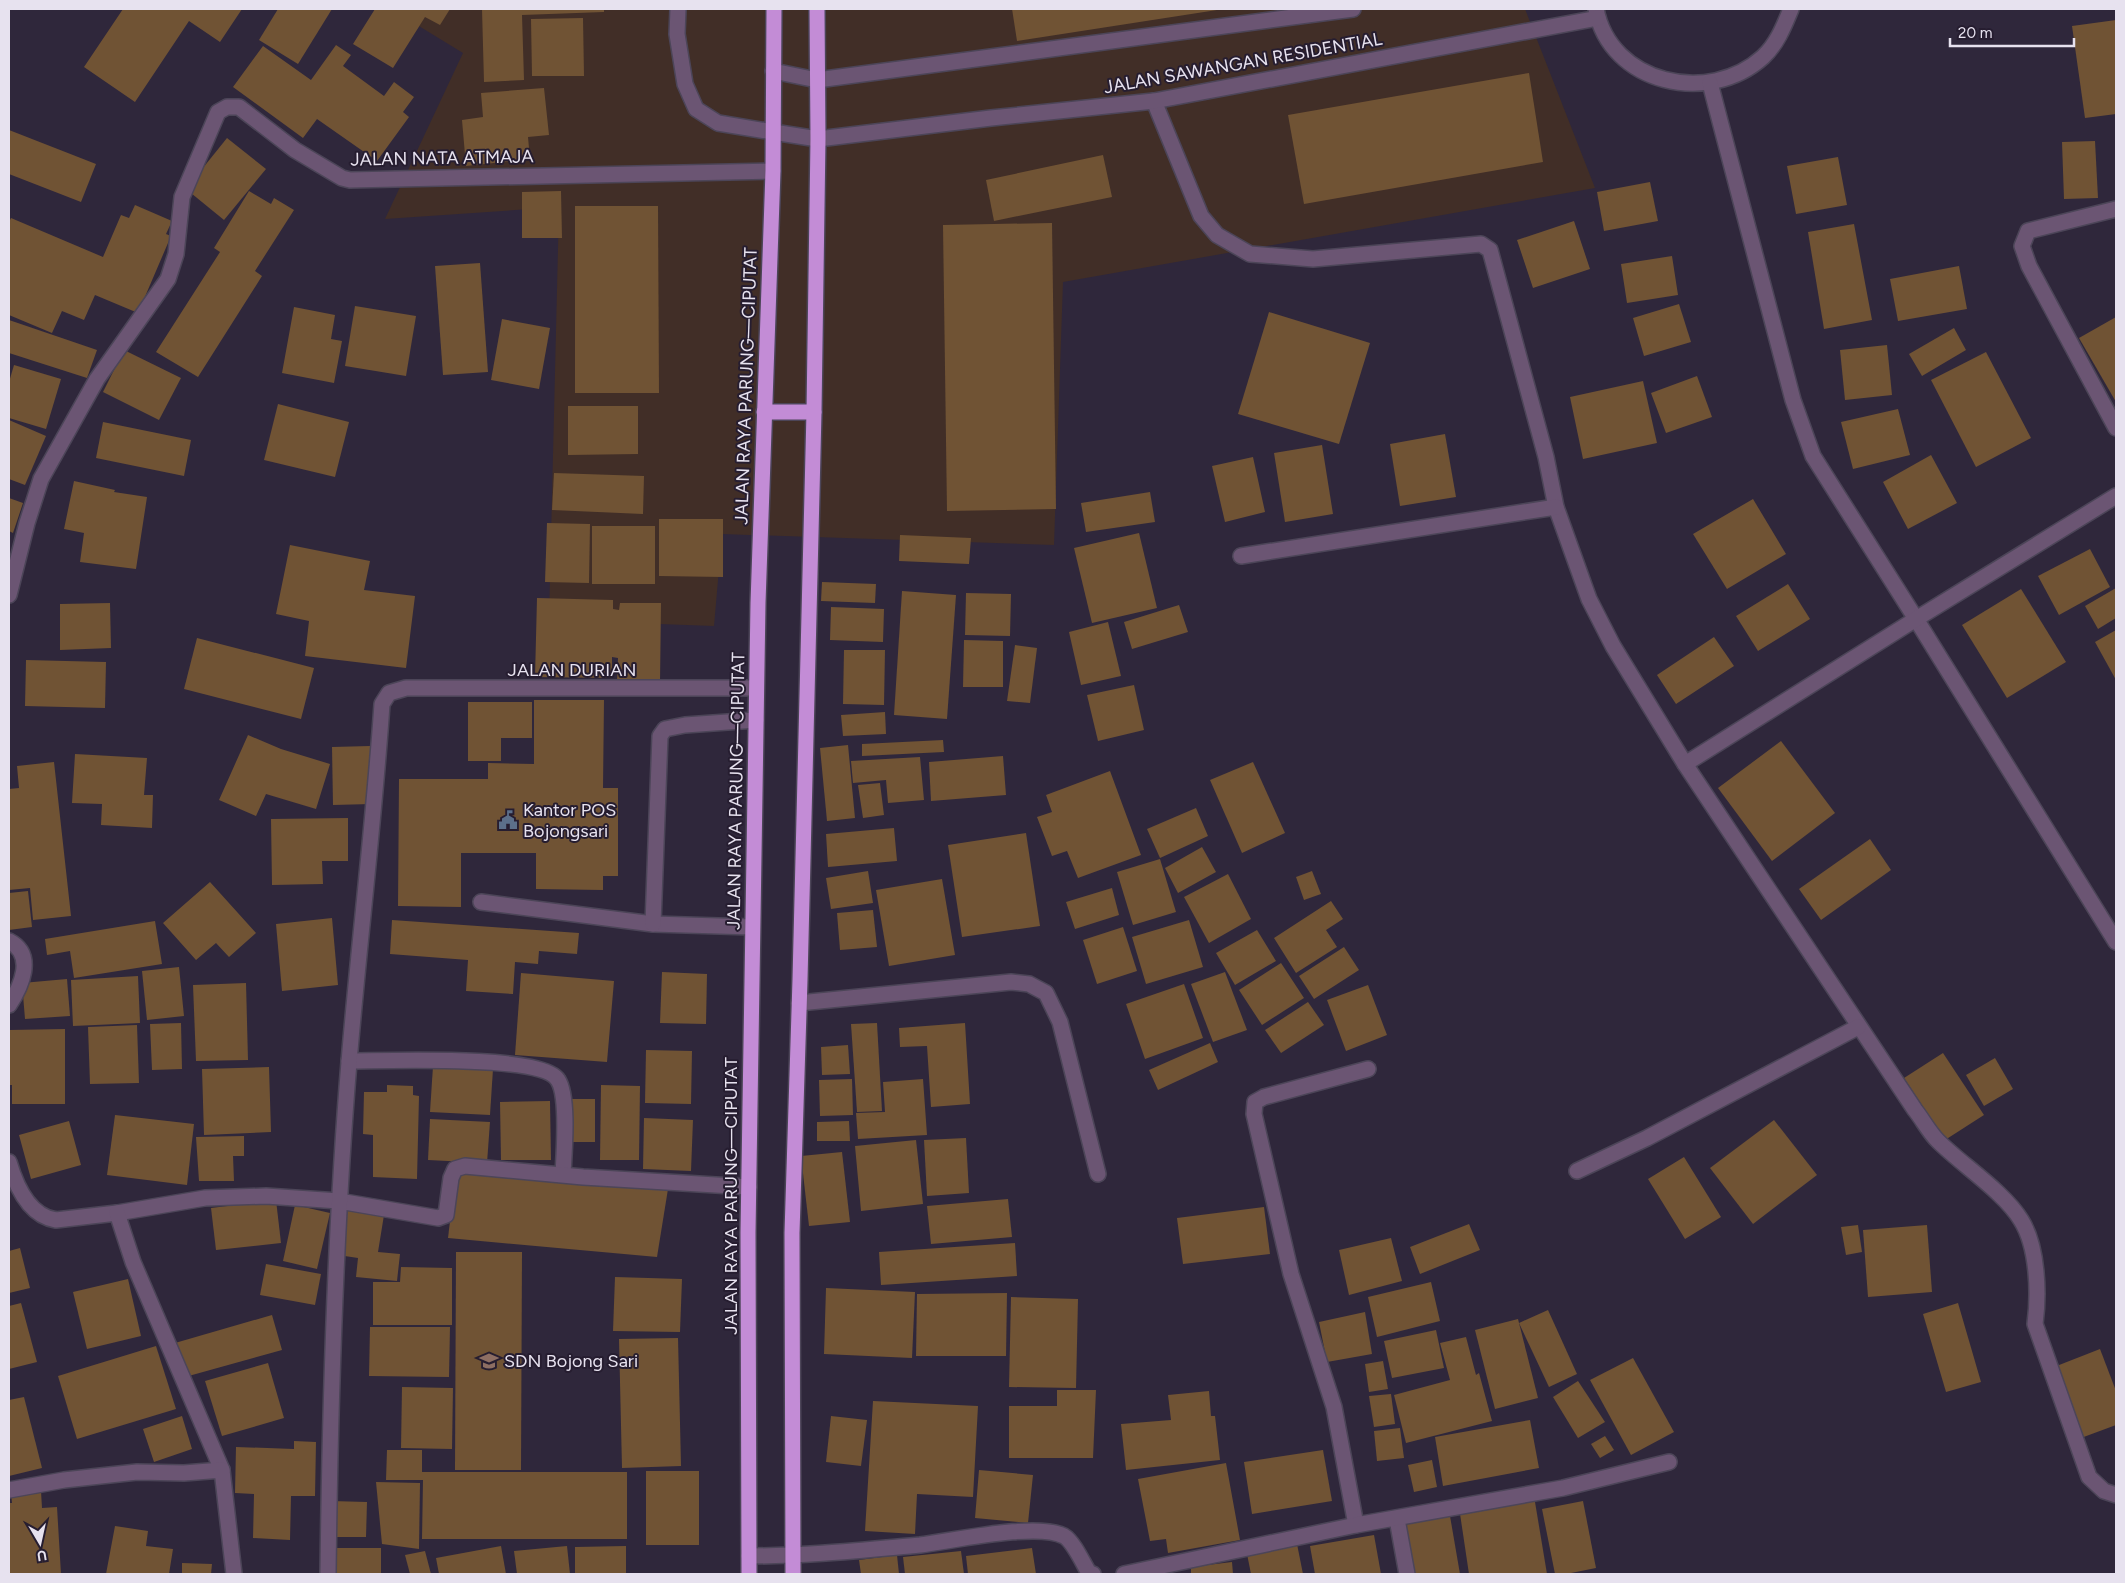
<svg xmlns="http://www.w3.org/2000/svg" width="2125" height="1583" viewBox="0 0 2125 1583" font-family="Figtree,sans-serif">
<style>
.commercial{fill:#412e27}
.building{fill:#705334}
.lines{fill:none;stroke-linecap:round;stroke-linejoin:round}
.lane-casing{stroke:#4c4558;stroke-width:18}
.street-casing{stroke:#4c4558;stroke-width:18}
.highway-casing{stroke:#4c4558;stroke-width:18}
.lane{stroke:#6b5573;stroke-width:15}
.street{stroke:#6b5573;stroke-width:15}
.highway{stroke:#c38cd6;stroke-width:15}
.labels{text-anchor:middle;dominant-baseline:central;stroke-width:4;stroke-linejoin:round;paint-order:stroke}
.street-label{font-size:18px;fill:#e7e2ef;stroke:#261d30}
.poi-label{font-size:18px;fill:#e7e2ef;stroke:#261d30;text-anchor:start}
</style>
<rect width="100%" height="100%" fill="#2f273b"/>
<polygon class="commercial" points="391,9 1525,9 1595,188 1063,282 1054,545 722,534 714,626 549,620 559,207 385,219 463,53"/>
<g class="building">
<polygon points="123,9 242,9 220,42 189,21 135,102 84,67"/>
<polygon points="278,9 332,9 298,64 259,40"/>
<polygon points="375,9 450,9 440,25 425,17 393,68 353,44"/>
<polygon points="482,9 604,9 604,12 522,15 524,80 484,82"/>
<polygon points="1012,9 1217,9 1217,10 1017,41"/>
<polygon points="583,18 584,76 532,76 531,19"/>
<polygon points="2116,20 2116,114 2085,118 2072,26"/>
<polygon points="336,45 351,55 343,66 384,96 394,82 414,97 403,112 409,117 377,161 317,119 303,138 233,87 263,46 311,80"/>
<polygon points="1529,73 1543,162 1304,204 1288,115"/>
<polygon points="544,88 549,135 528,137 530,159 466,166 462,120 483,117 481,93"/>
<polygon points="9,130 96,164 81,202 9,174"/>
<polygon points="227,138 266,169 224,220 186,189"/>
<polygon points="2095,141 2098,198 2064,199 2062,142"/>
<polygon points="1103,155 1112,197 994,221 986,180"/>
<polygon points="1838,157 1847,205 1796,214 1787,166"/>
<polygon points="1650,182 1658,221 1604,231 1597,192"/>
<polygon points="249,191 271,204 274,198 294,210 255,271 262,276 198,377 156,352 220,252 214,248"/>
<polygon points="561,191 562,238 522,238 522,192"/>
<polygon points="135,205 172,221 166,234 171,236 138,313 95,295 84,320 62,311 52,333 9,315 9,222 11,218 103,257 121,215 129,218"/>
<polygon points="575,206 658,206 659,393 575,393"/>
<polygon points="1574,221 1590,269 1533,288 1517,240"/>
<polygon points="1052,223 1056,509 947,511 943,225"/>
<polygon points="1854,224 1872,320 1824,329 1808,232"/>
<polygon points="1672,256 1678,295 1627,303 1621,264"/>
<polygon points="480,263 488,372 443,375 435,266"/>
<polygon points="1959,266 1967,309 1898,321 1890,279"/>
<polygon points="1679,304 1691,342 1644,356 1633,318"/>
<polygon points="355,306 416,316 406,376 345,366"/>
<polygon points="294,307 335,315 331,339 342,341 334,383 282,373"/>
<polygon points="1269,312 1370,343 1339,444 1238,414"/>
<polygon points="2116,317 2116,402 2079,338"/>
<polygon points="502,319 550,328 539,389 491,380"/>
<polygon points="9,320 97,350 87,378 9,353"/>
<polygon points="1954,328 1966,350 1922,376 1909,354"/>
<polygon points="1887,345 1892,395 1845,400 1840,350"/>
<polygon points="124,350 181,378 159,420 103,392"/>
<polygon points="1986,352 2031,438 1976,467 1931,380"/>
<polygon points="14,365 61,379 46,429 9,418 9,382"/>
<polygon points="1697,376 1712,417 1666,433 1651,393"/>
<polygon points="1643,381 1657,443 1583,459 1570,397"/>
<polygon points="278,404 349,422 335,477 264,460"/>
<polygon points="568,406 638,406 638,454 568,455"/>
<polygon points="1898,409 1910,455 1853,469 1841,422"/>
<polygon points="9,420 46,436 25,485 9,479"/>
<polygon points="103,422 191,440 184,476 96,458"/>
<polygon points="1445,434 1456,497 1400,506 1390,444"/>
<polygon points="1322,445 1333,514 1285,522 1274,453"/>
<polygon points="1931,455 1957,503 1908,529 1883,482"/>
<polygon points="1253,457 1265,512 1225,522 1212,466"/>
<polygon points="554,473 644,476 643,514 552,510"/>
<polygon points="74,481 115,490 114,492 147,497 136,569 80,562 84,533 64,529"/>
<polygon points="1150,492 1155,522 1086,532 1081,503"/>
<polygon points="9,498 23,503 13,533 9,531"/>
<polygon points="1753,499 1786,554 1727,589 1693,534"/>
<polygon points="659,519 723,519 723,577 659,576"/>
<polygon points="547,523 590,524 589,583 545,582"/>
<rect x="592" y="526" width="63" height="58"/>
<polygon points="1139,533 1157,608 1092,623 1074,548"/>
<polygon points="900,535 971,538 969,564 899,561"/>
<polygon points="290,545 370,561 364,590 415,596 406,668 305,656 309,621 276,614"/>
<polygon points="2090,549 2110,587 2059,615 2038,576"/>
<polygon points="822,582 876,584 875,603 821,601"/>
<polygon points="1788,584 1810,619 1758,651 1736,616"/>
<polygon points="2116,588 2116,618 2098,629 2085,606"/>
<polygon points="2021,589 2066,662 2007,698 1962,625"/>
<polygon points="902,591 956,595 947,719 894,715"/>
<polygon points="966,593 1011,594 1010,636 965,635"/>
<polygon points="537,598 613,600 613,609 619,610 620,603 661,603 660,683 617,682 618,658 612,657 612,678 535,677"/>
<polygon points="110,603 111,648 60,650 60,604"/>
<polygon points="1179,605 1188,632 1132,649 1124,622"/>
<polygon points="831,607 884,609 883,642 830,640"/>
<polygon points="1108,622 1121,676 1081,685 1069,632"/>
<polygon points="2116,630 2116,680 2095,642"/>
<polygon points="1714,637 1734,666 1676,704 1657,675"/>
<polygon points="197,638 314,668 301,719 184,689"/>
<polygon points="964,640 1003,641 1003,687 963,687"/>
<polygon points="1015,645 1037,648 1030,703 1007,701"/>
<polygon points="844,650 885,650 884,705 843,704"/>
<polygon points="26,660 106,662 105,708 25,706"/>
<polygon points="1134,685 1144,730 1098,741 1087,695"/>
<polygon points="534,700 604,700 603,788 618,788 618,876 603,876 603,890 536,889 536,853 461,853 461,907 398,906 399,779 488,779 488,763 534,764"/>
<polygon points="468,702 532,702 532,738 501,738 501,761 468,761"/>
<polygon points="885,712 886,734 843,736 841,715"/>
<polygon points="248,735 281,749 330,764 316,809 266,794 256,816 219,800"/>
<polygon points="943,740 944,752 862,756 862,744"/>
<polygon points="1781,741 1835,813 1772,861 1718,788"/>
<polygon points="848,745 855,818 827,821 820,748"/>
<polygon points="370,746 371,804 333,805 332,747"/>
<polygon points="75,754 147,758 144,795 153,795 152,828 101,825 102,804 72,803"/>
<polygon points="1003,756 1006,795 931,801 929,762"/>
<polygon points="920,757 924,800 888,803 886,780 853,783 851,761"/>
<polygon points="54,762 71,916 33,920 30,888 9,890 9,789 19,788 17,766"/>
<polygon points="1253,762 1285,833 1242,853 1210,780"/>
<polygon points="1110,771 1141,855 1078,878 1067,851 1052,856 1037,817 1052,812 1046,795"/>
<polygon points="880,783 884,815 863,818 858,785"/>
<polygon points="1196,808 1208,836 1160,858 1147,829"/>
<polygon points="348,818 348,861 322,861 323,884 272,885 271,819"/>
<polygon points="894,828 897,861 828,867 826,834"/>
<polygon points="1026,833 1040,926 962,937 948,845"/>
<polygon points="1870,839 1891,870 1821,920 1799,889"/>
<polygon points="1202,847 1216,872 1178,893 1165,868"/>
<polygon points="1160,859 1176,912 1133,925 1117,872"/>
<polygon points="868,871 873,903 831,909 826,878"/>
<polygon points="1312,871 1321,894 1304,900 1296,877"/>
<polygon points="1228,874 1251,919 1209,943 1184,897"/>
<polygon points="942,879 955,955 889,966 876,890"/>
<polygon points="210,882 256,933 229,957 216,943 196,960 163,923"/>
<polygon points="1112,888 1119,915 1075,929 1066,902"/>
<polygon points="28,891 32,927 9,930 9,893"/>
<polygon points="1331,901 1343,919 1326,930 1337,947 1296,973 1274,938"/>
<polygon points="873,910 877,947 840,950 837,913"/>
<polygon points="332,918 338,985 282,991 276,924"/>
<polygon points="392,920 579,933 577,954 539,951 538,964 515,962 513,994 466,991 468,960 390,954"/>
<polygon points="1189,920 1203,967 1146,984 1132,937"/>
<polygon points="155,921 162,964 74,978 70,951 47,955 45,939"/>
<polygon points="1123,927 1137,971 1097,984 1083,940"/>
<polygon points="1257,930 1276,961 1235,985 1216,953"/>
<polygon points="1344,947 1359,970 1314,999 1299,976"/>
<polygon points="1281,963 1304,998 1262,1025 1239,990"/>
<polygon points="179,967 184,1016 147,1020 142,971"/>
<polygon points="662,972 707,974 706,1024 660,1023"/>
<polygon points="1225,972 1247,1030 1213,1042 1191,984"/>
<polygon points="521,973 614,981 607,1062 515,1055"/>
<polygon points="138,976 140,1023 73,1026 71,980"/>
<polygon points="67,979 70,1016 25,1019 22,983"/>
<polygon points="246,983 248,1060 196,1061 193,985"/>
<polygon points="1184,984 1203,1038 1145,1059 1126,1004"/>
<polygon points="1368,985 1387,1035 1346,1051 1327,1000"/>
<polygon points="1308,1002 1324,1025 1281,1053 1265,1030"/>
<polygon points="181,1023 182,1069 152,1070 150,1024"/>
<polygon points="877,1023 882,1111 857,1112 851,1024"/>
<polygon points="965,1023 970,1104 931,1107 927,1046 900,1047 899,1028"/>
<polygon points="137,1025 139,1083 90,1084 88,1027"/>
<polygon points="65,1029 65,1104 12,1104 12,1085 9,1085 9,1030"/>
<polygon points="1210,1043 1218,1062 1158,1090 1149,1070"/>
<polygon points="848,1045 850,1074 822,1075 821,1047"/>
<polygon points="646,1050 692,1051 691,1104 645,1103"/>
<polygon points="1943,1053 1984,1115 1945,1140 1904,1078"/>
<polygon points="1995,1058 2013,1089 1984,1106 1966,1075"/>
<polygon points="433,1066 493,1069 490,1115 430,1112"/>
<polygon points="269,1067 271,1132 204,1135 202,1069"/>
<polygon points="852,1079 853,1115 820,1116 819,1080"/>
<polygon points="923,1079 927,1135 858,1139 856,1113 885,1112 883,1082"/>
<polygon points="387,1085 413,1086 413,1095 419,1096 417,1179 373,1177 373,1135 363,1134 364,1092 387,1092"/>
<polygon points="601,1085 640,1086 639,1160 600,1160"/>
<rect x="568" y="1099" width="27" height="43"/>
<polygon points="550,1101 551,1160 501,1160 500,1102"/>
<polygon points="115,1115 194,1124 187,1185 107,1175"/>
<polygon points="644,1118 693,1120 691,1171 643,1169"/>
<polygon points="430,1119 490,1122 487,1163 428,1160"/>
<polygon points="1774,1120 1817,1175 1753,1224 1710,1168"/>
<polygon points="69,1121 81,1165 31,1179 19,1135"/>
<polygon points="849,1121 850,1141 817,1141 817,1122"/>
<polygon points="244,1136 244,1156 233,1156 234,1181 199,1181 196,1137"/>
<polygon points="966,1138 969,1193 927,1196 924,1140"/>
<polygon points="916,1140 923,1204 861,1211 855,1146"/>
<polygon points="842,1152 850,1222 809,1226 801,1156"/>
<polygon points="1684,1157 1721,1217 1685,1239 1648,1179"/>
<polygon points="456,1171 668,1189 657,1257 448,1238"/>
<polygon points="1008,1199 1012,1237 931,1244 927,1206"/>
<polygon points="276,1200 281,1243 216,1250 211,1208"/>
<polygon points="295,1205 330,1213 317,1269 283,1261"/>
<polygon points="1264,1207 1270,1254 1183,1264 1177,1218"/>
<polygon points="344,1210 384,1215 378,1252 400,1254 397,1281 356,1277 358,1258 338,1255"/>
<polygon points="1469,1224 1480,1250 1420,1274 1410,1247"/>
<polygon points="1858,1225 1862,1252 1846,1255 1841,1227"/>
<polygon points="1927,1225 1932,1292 1868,1297 1863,1230"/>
<polygon points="1391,1238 1402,1281 1349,1295 1339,1250"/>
<polygon points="1015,1243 1017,1276 881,1285 879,1252"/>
<polygon points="20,1248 30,1288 9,1293 9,1251"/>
<polygon points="456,1252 522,1252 521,1470 455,1470"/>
<polygon points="266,1264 321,1274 315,1305 260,1295"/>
<polygon points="401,1267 452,1268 452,1325 373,1325 373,1282 400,1282"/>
<polygon points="615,1277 682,1279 680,1332 613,1331"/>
<polygon points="128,1279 141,1336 87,1349 73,1292"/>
<polygon points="1431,1282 1440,1321 1377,1337 1368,1297"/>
<polygon points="826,1288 915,1292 912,1358 824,1354"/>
<polygon points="1007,1293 1006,1356 916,1356 917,1294"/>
<polygon points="1011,1297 1078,1299 1076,1388 1009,1387"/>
<polygon points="21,1303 37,1362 9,1369 9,1306"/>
<polygon points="1958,1303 1981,1382 1946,1392 1923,1314"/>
<polygon points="1548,1310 1577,1374 1549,1387 1519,1323"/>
<polygon points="1365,1312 1372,1354 1327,1362 1319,1322"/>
<polygon points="272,1315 282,1350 185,1377 175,1343"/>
<polygon points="1518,1319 1538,1398 1495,1409 1475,1330"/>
<polygon points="370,1327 450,1327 449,1377 369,1376"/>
<polygon points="1436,1330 1444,1368 1392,1378 1384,1341"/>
<polygon points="1466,1337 1476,1375 1479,1373 1492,1421 1406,1443 1394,1395 1450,1380 1440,1343"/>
<polygon points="678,1338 681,1466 622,1468 619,1339"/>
<polygon points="156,1346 176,1409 77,1439 58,1376"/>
<polygon points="2100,1349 2116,1391 2116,1425 2081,1438 2054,1367"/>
<polygon points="1633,1358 1674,1432 1631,1455 1590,1380"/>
<polygon points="1383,1361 1388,1389 1369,1392 1365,1364"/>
<polygon points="268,1363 284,1418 222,1436 205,1381"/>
<polygon points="1578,1381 1605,1422 1578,1438 1553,1397"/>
<polygon points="402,1387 453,1388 452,1449 401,1448"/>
<polygon points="1057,1390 1096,1390 1093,1458 1009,1458 1009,1406 1057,1406"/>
<polygon points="1209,1391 1211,1416 1215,1416 1220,1460 1126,1470 1121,1424 1171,1420 1168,1395"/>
<polygon points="1391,1394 1395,1424 1374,1427 1369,1396"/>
<polygon points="24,1397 42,1468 9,1476 9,1400"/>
<polygon points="873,1401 978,1406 973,1497 917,1494 915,1534 865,1531"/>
<polygon points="182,1416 192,1449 154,1462 143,1429"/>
<polygon points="831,1416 867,1420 861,1466 826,1462"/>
<polygon points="1530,1420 1539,1468 1443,1486 1435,1437"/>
<polygon points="1400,1428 1404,1458 1377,1461 1374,1431"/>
<polygon points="1605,1436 1614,1450 1600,1458 1591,1444"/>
<polygon points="294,1441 316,1442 315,1496 291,1496 290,1540 253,1538 254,1494 235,1493 236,1447 294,1449"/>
<polygon points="387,1450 422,1450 422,1472 627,1472 627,1539 422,1539 423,1480 386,1480"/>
<polygon points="1323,1450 1332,1501 1252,1514 1244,1462"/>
<polygon points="1432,1460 1437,1487 1414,1492 1408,1465"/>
<polygon points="1226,1463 1240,1540 1168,1553 1166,1539 1150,1541 1138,1479"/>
<polygon points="979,1470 1033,1475 1028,1523 975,1518"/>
<rect x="646" y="1471" width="53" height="74"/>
<polygon points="376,1482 420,1483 419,1549 382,1544"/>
<polygon points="41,1491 42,1508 57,1507 61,1574 9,1574 9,1503 12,1503 11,1493"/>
<polygon points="1534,1496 1547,1574 1469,1574 1459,1507"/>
<polygon points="331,1501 367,1502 366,1537 330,1537"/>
<polygon points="1583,1501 1596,1568 1566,1574 1555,1574 1542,1509"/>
<polygon points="1450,1516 1460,1574 1412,1574 1403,1524"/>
<polygon points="115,1526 148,1531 146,1546 173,1549 169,1574 106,1574"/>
<polygon points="1374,1535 1381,1574 1315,1574 1310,1546"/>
<polygon points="1297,1544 1303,1574 1251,1574 1247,1554"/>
<polygon points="501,1546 506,1574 439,1574 436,1558"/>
<polygon points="567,1546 570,1574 517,1574 514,1551"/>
<polygon points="626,1546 626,1574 575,1574 575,1547"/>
<rect x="335" y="1548" width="46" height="26"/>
<polygon points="1032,1548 1036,1574 968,1574 966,1556"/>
<polygon points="425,1551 431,1574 410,1574 405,1555"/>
<polygon points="961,1551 964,1574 905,1574 903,1557"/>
<polygon points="897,1555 899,1574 861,1574 859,1560"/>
<polygon points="1232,1562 1233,1574 1191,1574 1191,1567"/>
<polygon points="182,1563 212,1564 211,1574 182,1574"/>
</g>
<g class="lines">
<g class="lane-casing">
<g id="lane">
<polyline points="678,9 677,34 685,84 696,109 718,123 773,132"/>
<polyline points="481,902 653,924 752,927"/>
<polyline points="653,924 660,736 665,729 685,725 756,720"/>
</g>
</g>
<g class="street-casing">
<g id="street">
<path d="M1596 9C1610 84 1709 106 1763 57 1777 44 1784 26 1791 9"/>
<polyline points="773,71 817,80 1353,9"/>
<polyline points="1710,83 1793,400 1813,456 1916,619 2116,942"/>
<path d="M1154 101 1201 216 1217 235 1250 254 1313 259 1481 244 1490 250 1546 457 1556 507 1589 599 1613 646 1685 764 1915 1110C1923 1120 1929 1132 1938 1141 1962 1165 2004 1192 2021 1220 2038 1247 2039 1294 2035 1324L2089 1477 2104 1491 2116 1495"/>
<polyline points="773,132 818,139 991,118 1154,101 1598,18"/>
<polyline points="2116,209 2028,231 2022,246 2029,266 2116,428"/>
<polyline points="1241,556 1556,507"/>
<polyline points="9,595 27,523 41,479 97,379 168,279 176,254 182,197 218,112 227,107 239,107 295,150 342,178 350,180 773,171"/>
<polyline points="1685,764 1916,619 2116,496"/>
<path d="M9 941C36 955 21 987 9 1005"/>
<polyline points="799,1003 1011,982 1029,984 1046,993 1060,1022 1098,1174"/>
<path d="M349 1061C383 1061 542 1054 558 1080 569 1097 564 1153 563 1174"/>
<path d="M9 1162C16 1186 29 1216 56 1220L117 1213 205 1198 266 1196 339 1201 438 1218 446 1215 451 1178 455 1169 465 1166 583 1177 749 1187"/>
<polyline points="1577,1171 1647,1138 1858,1027"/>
<polyline points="117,1213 133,1262 222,1470"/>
<polyline points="9,1490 64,1480 137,1472 184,1473 222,1470 234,1574"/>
<polyline points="1397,1519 1407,1574"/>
<polyline points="1356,1525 1334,1407 1291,1274 1254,1114 1255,1102 1264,1097 1368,1069"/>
<path d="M749 1556C806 1556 863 1550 920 1545 953 1541 1037 1522 1064 1536 1073 1541 1083 1563 1089 1573L1093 1574"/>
<path d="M328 1574C330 1403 335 1232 349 1062 359 942 374 823 382 704L389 693 406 688H756"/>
<polyline points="1124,1574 1356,1525 1563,1488 1669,1462"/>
</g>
</g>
<g class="highway-casing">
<g id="highway">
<polyline points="764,412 814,412"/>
<polyline points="749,1574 748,1233 758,603 773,171 774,9"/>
<polyline points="793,1574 792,1233 800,980 814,412 818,139 817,9"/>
</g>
</g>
<use href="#lane" class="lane"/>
<use href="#street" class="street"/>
<use href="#highway" class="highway"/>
</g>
<defs>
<g id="civic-bare" transform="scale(1.5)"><path d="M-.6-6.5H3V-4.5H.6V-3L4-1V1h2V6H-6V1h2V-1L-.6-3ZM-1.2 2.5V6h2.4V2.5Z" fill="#5c6f8a" stroke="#261d30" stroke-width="2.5" paint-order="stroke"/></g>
<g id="school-bare" transform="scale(1.5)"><path d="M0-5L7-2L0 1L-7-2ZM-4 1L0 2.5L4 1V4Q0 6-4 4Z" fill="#8d6e63" stroke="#261d30" stroke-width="2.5" paint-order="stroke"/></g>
</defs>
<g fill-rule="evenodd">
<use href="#civic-bare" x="508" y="820"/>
<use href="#school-bare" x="489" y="1361"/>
</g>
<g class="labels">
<g class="street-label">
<text transform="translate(1243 63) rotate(-10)">JALAN SAWANGAN RESIDENTIAL</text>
<text transform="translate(442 158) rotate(-1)">JALAN NATA ATMAJA</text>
<text transform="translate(746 386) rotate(-88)">JALAN RAYA PARUNG—CIPUTAT</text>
<text x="572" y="670">JALAN DURIAN</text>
<text transform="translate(736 791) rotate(-89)">JALAN RAYA PARUNG—CIPUTAT</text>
<text transform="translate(731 1196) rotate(-90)">JALAN RAYA PARUNG—CIPUTAT</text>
</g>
<g class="poi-label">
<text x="523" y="810">Kantor POS<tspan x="523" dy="21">Bojongsari</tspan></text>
<text x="504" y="1361">SDN Bojong Sari</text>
</g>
</g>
<rect width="2125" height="1583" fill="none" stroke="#e7e2ef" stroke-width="20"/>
<g transform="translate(40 1543) rotate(171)" stroke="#261d30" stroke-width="4" paint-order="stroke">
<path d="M0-4L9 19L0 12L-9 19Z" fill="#e7e2ef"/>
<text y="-8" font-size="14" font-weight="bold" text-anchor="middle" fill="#e7e2ef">U</text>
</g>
<path d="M1950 38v8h124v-8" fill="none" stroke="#e7e2ef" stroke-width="2.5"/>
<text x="1958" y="38" font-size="15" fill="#e7e2ef" stroke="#261d30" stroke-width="4" paint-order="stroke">20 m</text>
</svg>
